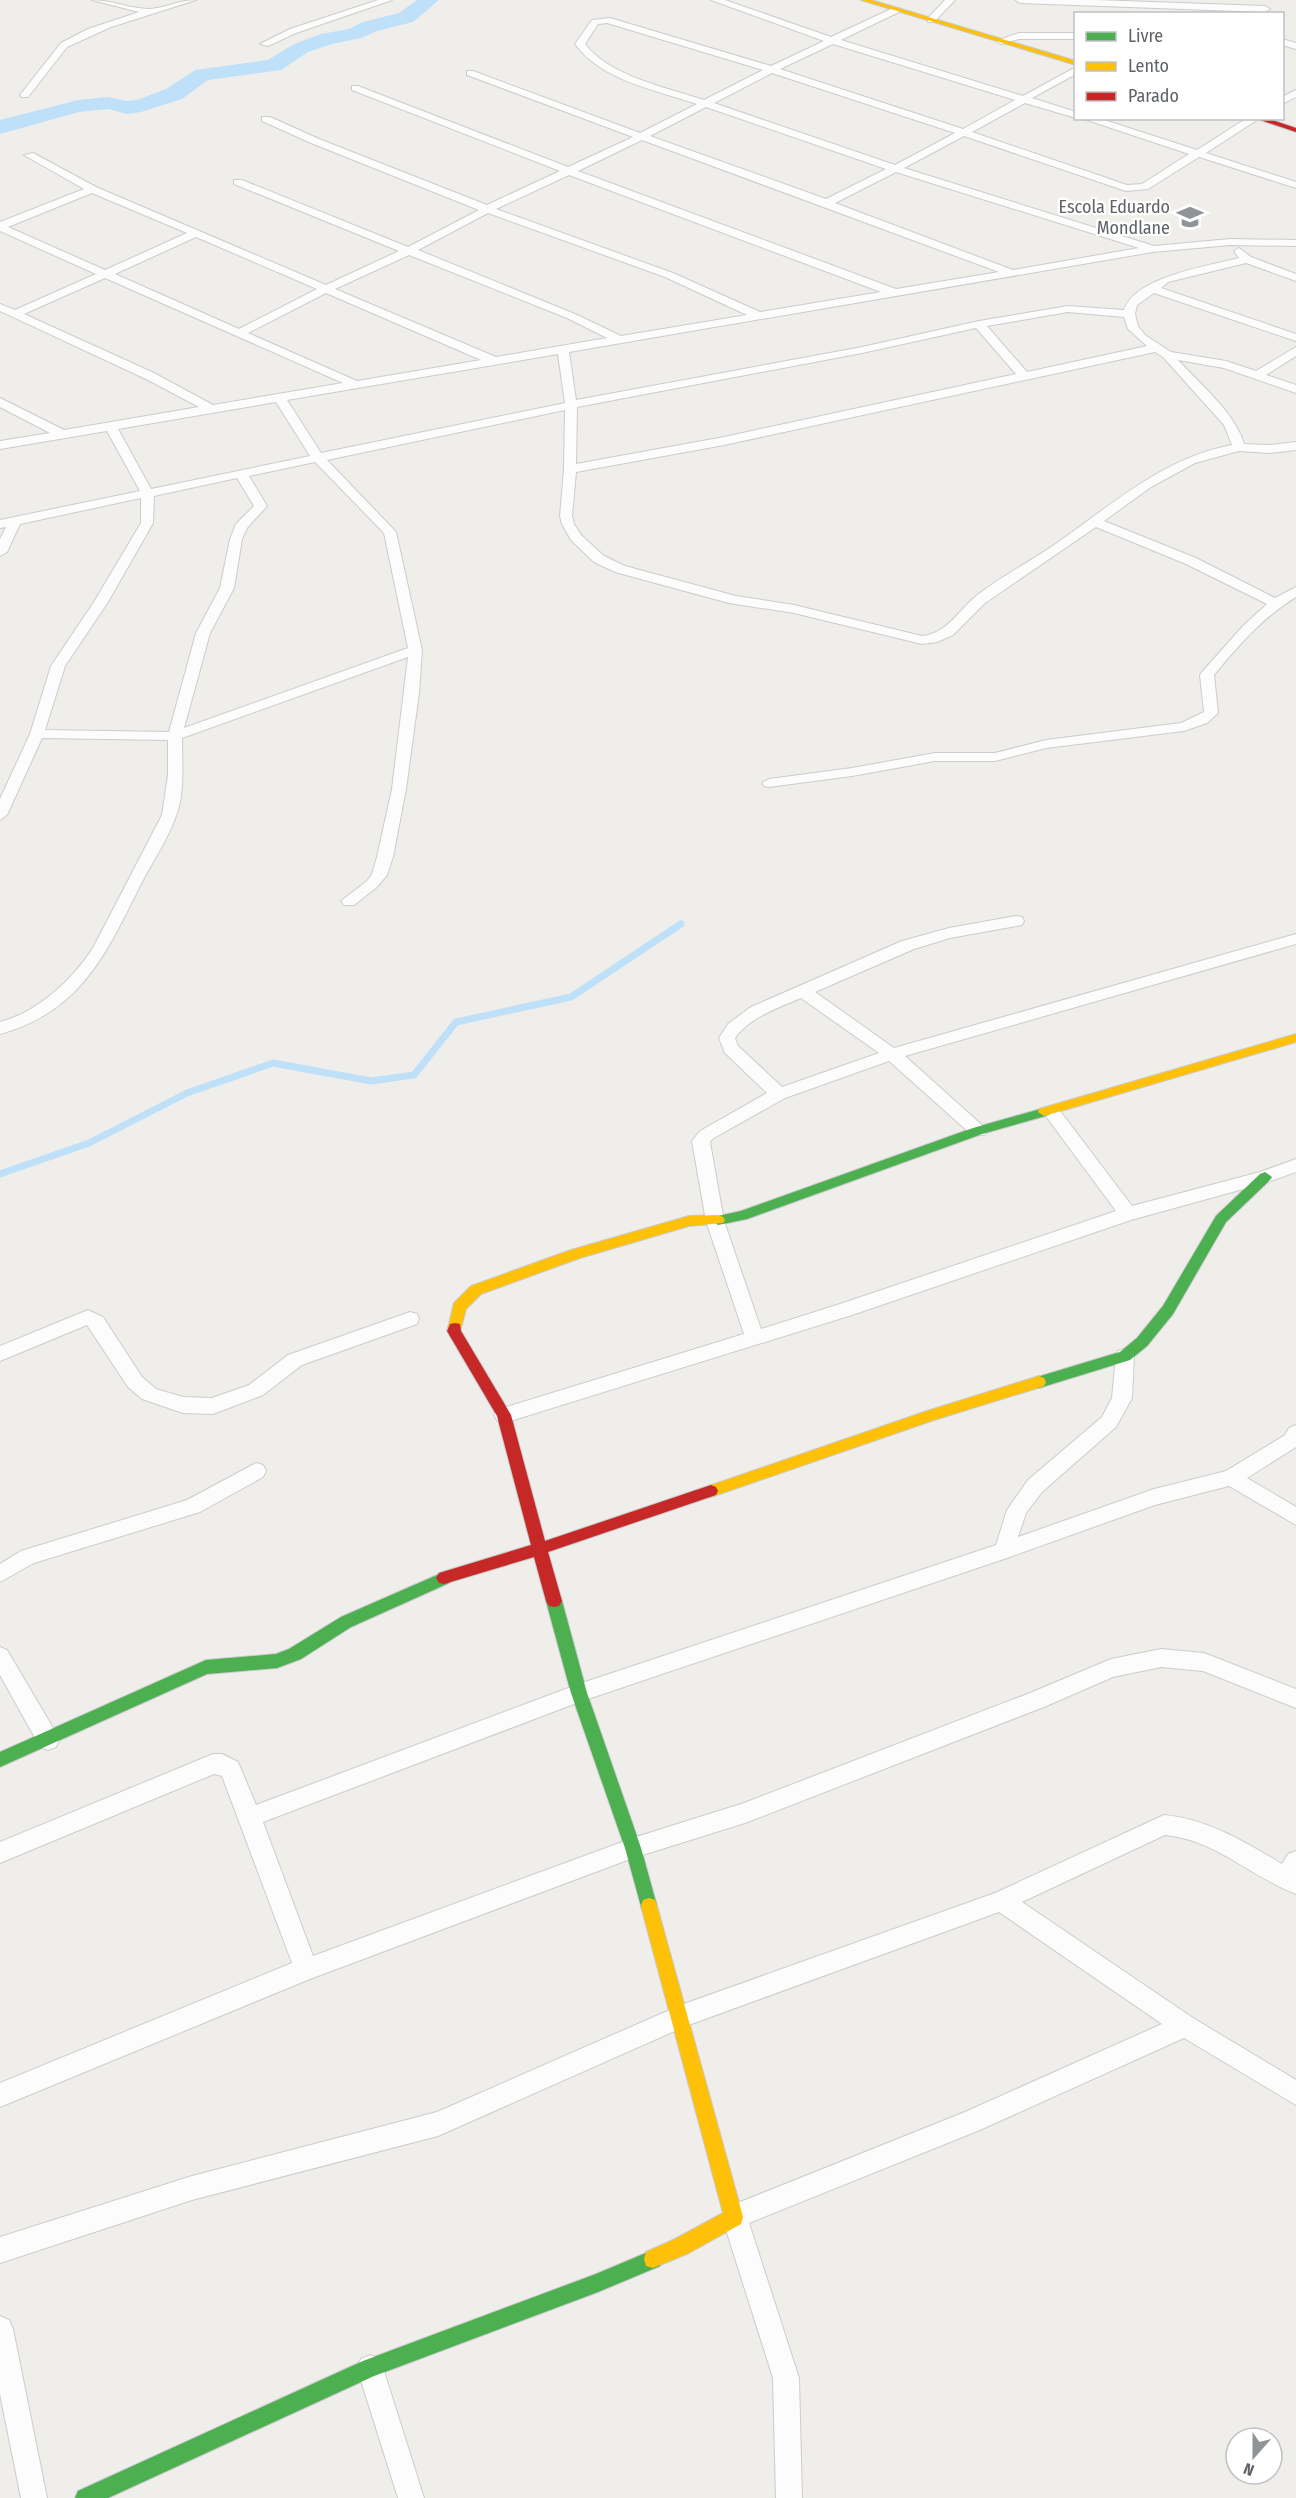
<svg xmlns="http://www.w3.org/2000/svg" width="1296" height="2498" viewBox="0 0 1296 2498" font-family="'Fira Sans Condensed',sans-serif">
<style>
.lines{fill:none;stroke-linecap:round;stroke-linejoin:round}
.stream{stroke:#bfe0f9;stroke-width:7}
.river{fill:#bfe0f9;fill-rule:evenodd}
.street-casing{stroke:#cbcccc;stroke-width:2}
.fast-casing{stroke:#cacacb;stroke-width:2}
.slow-casing{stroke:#cacacb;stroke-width:2}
.jam-casing{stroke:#cacacb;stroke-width:2}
.street{fill:#fdfcfc;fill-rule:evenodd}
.fast{fill:#4caf50;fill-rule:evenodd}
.slow{fill:#ffc107;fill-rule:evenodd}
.jam{fill:#c62828;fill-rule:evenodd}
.labels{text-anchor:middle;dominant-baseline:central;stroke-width:4.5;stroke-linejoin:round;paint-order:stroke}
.far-poi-label{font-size:18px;fill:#5f6368;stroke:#fff;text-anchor:end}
</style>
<rect width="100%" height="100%" fill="#efeeea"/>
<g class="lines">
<polyline class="stream" points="0,1174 89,1143 187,1093 273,1063 371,1081 414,1075 456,1022 571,997 681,924"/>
<polygon class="river" points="417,0 439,0 413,22 377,31 361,38 332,44 308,52 281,70 208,80 182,99 141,112 127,114 108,109 79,112 0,134 0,120 78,100 108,97 127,101 137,100 166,89 195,70 268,60 294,44 321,34 349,29 363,22 399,13"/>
<g class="street-casing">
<g id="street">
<path d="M92 0C112 0 131 9 149 9 163 9 178 0 196 0L111 27 67 47 28 97H22L20 95 61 43 88 29 139 12Z"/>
<polygon points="378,0 392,0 296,33 268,46 260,44 290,29"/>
<path d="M711 0H725L831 37 893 8H899V12L841 40 1023 96 1076 67V74L1032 98 1076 112V118L1025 103 972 132 1127 185 1142 184 1189 154 1081 118H1098L1197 150 1247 118H1260L1206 153 1296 182V188L1199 157 1148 189 1126 191 964 136 904 168 1154 246 1230 239 1296 240V246L1230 245 1153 252 569 352 576 400 862 347 979 321 1068 306 1124 310C1135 277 1207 266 1239 258L1234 251 1239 248 1251 257 1296 274V281L1246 263 1168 282 1161 288 1296 334V341L1154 293 1137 305 1135 314 1138 326 1145 335 1171 352 1226 361 1256 371 1296 347V356L1266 375 1296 385V393L1224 368 1178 360C1199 383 1236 414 1244 444L1269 445 1296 442V450L1269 453 1239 451 1195 463 1151 487 1104 521 1196 558 1275 598 1296 587V597C1263 617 1238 646 1214 675L1218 713 1207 723 1184 731 1046 748 995 761H935L852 776 769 787 764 786 762 783 769 779 852 768 935 753H995L1046 740 1181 723 1204 712 1200 675 1202 672 1243 626 1267 604 1186 564 1096 527 985 603 953 635 937 642 922 644 794 613 729 603 615 572 594 562 571 540 562 524 560 516 564 469 565 410 327 460 396 532 422 650 419 693 406 789 393 857 387 875 377 887 354 905H344L341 901 367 881 372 874 377 857 392 789 408 657 182 738C182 763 185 793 176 816 168 839 153 861 142 882 107 951 83 1011 0 1034V1022C38 1012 72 980 93 948L162 815 168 775V740L42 738 7 815 0 820V799L30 734 51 666 94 602 141 523V498L20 524 7 552 0 556V539L6 527 0 528V520L140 491 107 431 0 449V441L50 433 0 407V398L64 430 199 407 146 379 0 311V304L15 310 96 274 0 231V222L84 189 24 155 33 153 96 187 326 285 399 251 234 184V180H242L408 247 479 210 311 143 262 121V117H270L319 139 487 205 560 171 352 90V86H358L568 167 633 137 467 75V71H473L640 133 697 104C656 90 602 81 575 44L592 20 610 18 771 66 824 41ZM607 23 763 70 704 100C668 88 609 76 585 44L598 24ZM833 44 1015 100 963 129 780 69ZM772 73 955 133 895 165 714 103ZM706 107 886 169 826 199 650 136ZM642 140 999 272 896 289 578 171ZM896 172 1139 248 1013 270 835 203ZM569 175 881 292 760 312 673 273 496 209ZM92 193 187 233 105 270 8 227ZM488 213 665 277 747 315 621 336 575 314 418 250ZM196 237 317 289 239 329 115 274ZM409 255 567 318 607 338 496 357 335 289ZM105 278 343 383 213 405 154 373 24 314ZM326 293 481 360 357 381 248 333ZM1068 312 1124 317 1128 329 1147 346 1027 372 987 326ZM976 328 1016 374 724 437 576 464 577 407 862 353ZM1155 352 1163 357 1224 425 1232 445C1163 458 1113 504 1057 543 1031 561 1002 576 976 596 958 611 948 633 922 636L794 605 736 596 625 566 604 556 581 535 574 524 572 516 576 472 724 445ZM558 354 565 403 321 453 287 400ZM276 402 310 456 151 489 118 429ZM315 462 384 533 408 648 184 728 210 633 234 588 242 539 247 528 267 506 249 476ZM237 478 254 506 236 524 230 539 220 588 196 633 169 732 45 730 65 666 108 602 153 523 154 496Z"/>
<polygon points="945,0 955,0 934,22 928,22 928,18"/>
<polygon points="1015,0 1095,0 1265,6 1270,9 1265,12 1020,3"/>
<polygon points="1019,33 1076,33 1076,39 1019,39 1001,44 996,41"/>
<polygon points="1282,39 1296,43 1296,49 1282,45"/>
<polygon points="1296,90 1296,97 1282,104 1282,97"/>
<path d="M1016 916 1022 917 1024 921 1022 925 950 938 914 949 815 992 894 1048 1296 934V944L905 1056 984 1127 987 1131 984 1135H972L889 1061 785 1098 712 1139 710 1142 724 1221 761 1329 840 1304 1116 1211 1045 1115 1042 1111 1045 1107H1057L1132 1206 1260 1172 1296 1159V1172L1265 1183 1131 1220 852 1315 504 1423 497 1420 494 1415 497 1410 744 1334 706 1221 692 1141 700 1131 767 1093 725 1053 719 1038 728 1024 751 1007 902 941 949 928ZM801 998 879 1053 782 1087 738 1046 735 1038C750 1017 778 1008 801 998Z"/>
<polygon points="88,1310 103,1317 142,1377 156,1389 183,1397 212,1398 249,1385 288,1355 410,1312 417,1314 419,1319 417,1324 302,1365 263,1395 213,1414 183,1413 142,1399 128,1387 87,1325 0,1361 0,1346"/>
<polygon points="1125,1349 1132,1351 1134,1356 1132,1398 1116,1427 1042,1492 1026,1513 1018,1537 1154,1489 1226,1471 1285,1435 1289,1428 1296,1425 1296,1447 1247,1478 1296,1507 1296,1525 1229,1486 1155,1505 1004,1559 582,1701 263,1822 313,1956 633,1838 744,1803 1030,1693 1111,1659 1161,1649 1204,1653 1296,1689 1296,1708 1203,1671 1161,1667 1113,1677 1044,1707 745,1823 633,1858 310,1979 0,2107 0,2083 292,1963 222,1776 214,1774 0,1863 0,1842 213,1754 222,1754 238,1762 256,1805 579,1684 996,1545 1007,1510 1028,1480 1102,1417 1112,1398 1116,1356 1118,1351"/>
<polygon points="256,1463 263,1465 266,1471 263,1477 200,1512 34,1563 0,1582 0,1564 21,1551 187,1500"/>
<polygon points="0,1647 7,1650 56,1733 59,1740 56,1747 48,1750 40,1747 0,1675"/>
<path d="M1164 1815C1208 1819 1245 1842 1282 1864L1288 1854 1296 1851V1894C1251 1877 1216 1840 1165 1835L1022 1902 1193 2018 1296 2080V2105L1184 2038 980 2130 749 2223 799 2378 802 2498H776L773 2378 722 2217 725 2208 965 2112 1162 2024 999 1912 686 2026 438 2136 192 2200 0 2263V2237L192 2176 437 2112 681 2005 995 1893Z"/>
<polygon points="0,2316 9,2320 13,2329 47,2498 21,2498 0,2394"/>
<polygon points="370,2355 379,2359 383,2368 424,2498 398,2498 357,2368 361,2359"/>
</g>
</g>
<g class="fast-casing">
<g id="fast">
<polygon points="1044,1108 1050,1112 1049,1115 982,1134 747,1219 718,1225 711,1220 713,1217 741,1211 973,1128"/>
<polygon points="1265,1172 1272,1177 1270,1180 1226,1222 1173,1314 1147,1346 1130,1360 1039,1388 1034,1386 1032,1382 1034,1378 1120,1352 1137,1338 1163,1306 1216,1216 1260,1174"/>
<polygon points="444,1572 449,1573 452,1578 449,1583 351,1627 301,1659 277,1668 207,1674 0,1767 0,1752 206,1660 276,1654 289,1649 341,1617"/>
<polygon points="554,1595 559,1596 562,1601 587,1693 641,1848 657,1906 655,1912 649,1914 643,1912 641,1906 625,1848 571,1693 546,1601 549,1596"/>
<polygon points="653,2250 660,2252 662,2259 660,2266 598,2292 374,2376 108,2498 75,2498 78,2491 363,2361 596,2274"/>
</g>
</g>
<g class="slow-casing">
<g id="slow">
<polygon points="861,0 871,0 1076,61 1076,65"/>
<polygon points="1296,1034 1296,1042 1044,1116 1038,1112 1039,1109"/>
<polygon points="718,1215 723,1217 725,1220 723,1223 689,1226 580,1258 481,1294 466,1309 460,1332 450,1332 448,1328 454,1303 471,1286 571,1250 689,1216"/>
<polygon points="1039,1376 1044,1378 1046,1382 1044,1386 934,1420 711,1497 706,1495 704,1491 706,1487 927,1411"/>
<polygon points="649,1898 655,1900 657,1906 743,2217 741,2224 689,2253 653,2268 646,2266 644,2259 646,2252 675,2239 723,2213 641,1906 643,1900"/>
</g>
</g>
<g class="jam-casing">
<g id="jam">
<polygon points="1254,118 1266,118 1296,128 1296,132"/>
<polygon points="455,1323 460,1324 461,1331 511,1415 545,1541 711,1485 716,1487 718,1491 716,1495 548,1552 562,1601 559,1606 554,1607 549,1606 546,1601 534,1557 444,1584 439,1583 436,1578 439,1573 531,1545 497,1416 447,1331 450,1324"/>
</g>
</g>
<use href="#street" class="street"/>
<use href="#fast" class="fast"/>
<use href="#slow" class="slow"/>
<use href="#jam" class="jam"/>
</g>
<defs>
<g id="school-bare" transform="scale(2.07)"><path d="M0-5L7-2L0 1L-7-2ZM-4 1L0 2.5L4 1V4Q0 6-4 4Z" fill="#919496" stroke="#fff" stroke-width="2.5" paint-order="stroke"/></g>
</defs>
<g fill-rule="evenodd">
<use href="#school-bare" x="1190" y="217"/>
</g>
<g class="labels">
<g class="far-poi-label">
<text x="1170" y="207">Escola Eduardo<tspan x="1170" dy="21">Mondlane</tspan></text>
</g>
</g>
<rect x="1074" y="12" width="210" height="108" fill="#ffffff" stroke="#bfc1c3" stroke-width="1.5"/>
<rect x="1086" y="32" width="30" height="9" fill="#4caf50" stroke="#bfc1c3" stroke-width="1.5"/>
<text x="1128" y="42" font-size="18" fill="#5f6368">Livre</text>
<rect x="1086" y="62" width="30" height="9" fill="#ffc107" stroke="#bfc1c3" stroke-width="1.5"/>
<text x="1128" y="72" font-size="18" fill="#5f6368">Lento</text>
<rect x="1086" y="92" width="30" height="9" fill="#c62828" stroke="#bfc1c3" stroke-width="1.5"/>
<text x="1128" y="102" font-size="18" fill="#5f6368">Parado</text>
<g transform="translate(1254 2456) rotate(201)"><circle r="28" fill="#ffffff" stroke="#bfc1c3" stroke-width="1.5"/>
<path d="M0-4.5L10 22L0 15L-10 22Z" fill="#919496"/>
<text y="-9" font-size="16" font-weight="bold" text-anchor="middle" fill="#5f6368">N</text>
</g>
</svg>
